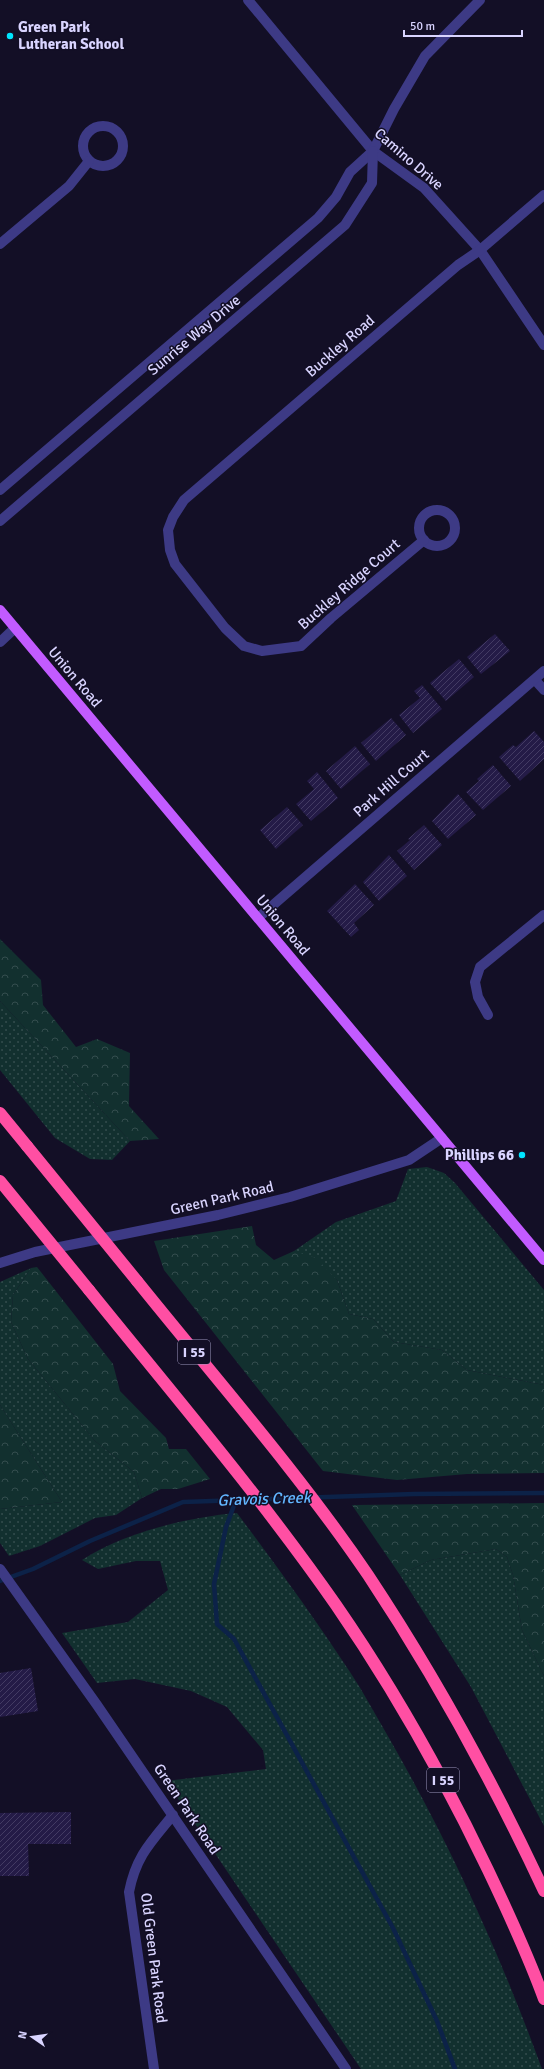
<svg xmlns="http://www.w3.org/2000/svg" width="544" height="2069" viewBox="0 0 544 2069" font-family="Signika,sans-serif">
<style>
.grass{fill:url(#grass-dots)}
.forest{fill:url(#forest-crowns)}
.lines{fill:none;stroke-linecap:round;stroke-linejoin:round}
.stream{stroke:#0c2248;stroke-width:4.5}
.building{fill:url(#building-hatch)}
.minor{stroke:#3d3a85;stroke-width:10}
.major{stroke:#c25bff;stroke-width:10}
.highway{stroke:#ff4fa3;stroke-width:12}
.highway-bridge{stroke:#ff4fa3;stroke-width:12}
.poi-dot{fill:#00e5ff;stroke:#130f26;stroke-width:1.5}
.labels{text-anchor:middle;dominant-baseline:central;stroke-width:3;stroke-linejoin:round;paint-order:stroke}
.shield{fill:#130f26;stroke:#9e99be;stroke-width:1}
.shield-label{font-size:14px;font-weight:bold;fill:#d9d4ff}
.poi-label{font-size:15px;font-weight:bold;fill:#d9d4ff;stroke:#130f26;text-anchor:start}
.street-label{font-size:15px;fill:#d9d4ff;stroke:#130f26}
.water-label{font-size:16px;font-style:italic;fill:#62b6ff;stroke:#130f26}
</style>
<defs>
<pattern id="grass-dots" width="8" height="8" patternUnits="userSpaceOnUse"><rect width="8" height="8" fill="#12302f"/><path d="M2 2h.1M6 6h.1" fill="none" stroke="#344d4e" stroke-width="1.8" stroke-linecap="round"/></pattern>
<pattern id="forest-crowns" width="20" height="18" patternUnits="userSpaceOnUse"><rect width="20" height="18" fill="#12302f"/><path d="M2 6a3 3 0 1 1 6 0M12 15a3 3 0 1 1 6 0" fill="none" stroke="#344d4e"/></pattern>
<pattern id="building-hatch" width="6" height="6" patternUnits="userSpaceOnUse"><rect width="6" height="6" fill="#241b47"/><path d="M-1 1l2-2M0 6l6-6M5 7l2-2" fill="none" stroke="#433b63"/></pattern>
</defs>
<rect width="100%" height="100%" fill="#130f26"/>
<g class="grass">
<polygon points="0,1001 130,1141 112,1160 90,1159 55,1138 0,1070"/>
<polygon points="427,1167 444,1173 455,1183 544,1290 544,1385 467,1370 442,1350 394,1342 373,1319 349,1314 337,1280 294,1251 336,1222 396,1201 408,1169"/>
<polygon points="31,1268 13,1295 11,1322 28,1359 95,1441 134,1472 142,1498 116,1515 95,1518 40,1546 9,1556 0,1543 0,1509 62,1502 0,1405 0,1282"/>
<path d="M237 1513C276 1565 314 1617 350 1672 364 1693 376 1716 389 1738 450 1844 500 1954 542 2069H361L166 1781 266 1769 263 1750 227 1707 191 1691 135 1679 97 1683 62 1633 128 1622 168 1590 160 1561H136L98 1569 82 1560C123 1533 188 1517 237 1513Z"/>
<polygon points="496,1549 507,1557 513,1575 522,1630 544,1676 544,1826 471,1687 400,1575 431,1560"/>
</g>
<g class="forest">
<polygon points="0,939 41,980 43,1005 76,1047 97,1039 130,1053 129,1106 159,1139 130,1141 0,1001"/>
<polygon points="252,1226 256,1245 274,1260 294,1251 316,1258 337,1280 349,1314 373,1319 394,1342 442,1350 467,1370 544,1385 544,1473 467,1474 397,1480 323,1471 164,1270 154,1241"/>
<polygon points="37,1267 113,1364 120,1391 166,1438 169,1449 186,1449 210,1479 178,1489 161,1489 142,1498 134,1472 95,1441 28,1359 11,1322 13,1295 31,1268"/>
<polygon points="0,1405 62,1502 0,1509"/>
<polygon points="544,1503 544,1676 522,1630 513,1575 507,1557 496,1549 431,1560 400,1575 352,1505"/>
</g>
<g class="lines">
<g class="stream">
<polyline points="236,1500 226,1527 214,1584 217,1624 234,1639 393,1928 437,2021 455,2069"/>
<polyline points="0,1581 33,1569 90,1541 183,1502 414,1494 544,1493"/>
</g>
</g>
<g class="building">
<polygon points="495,634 510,651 481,674 467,657"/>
<polygon points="459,659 474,677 446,701 430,683"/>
<polygon points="422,685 442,709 413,733 399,715 420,698 414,691"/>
<polygon points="391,718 406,735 376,761 361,743"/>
<polygon points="534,731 544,742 544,759 520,781 499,757 513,745 516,747"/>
<polygon points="355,746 370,764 341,789 326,771"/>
<polygon points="493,765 511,786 483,810 466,792 479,781 477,779"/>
<polygon points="317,772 338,798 311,821 296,804 314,789 307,781"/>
<polygon points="458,794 476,815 448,839 432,821"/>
<polygon points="287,807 303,825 276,849 260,830"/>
<polygon points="424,825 442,845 414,870 397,851 410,840 408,839"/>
<polygon points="389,855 407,876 379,901 363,882"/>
<polygon points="355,884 374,905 354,923 359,930 351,937 327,911"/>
<polygon points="31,1668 38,1711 0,1717 0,1673"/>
<polygon points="71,1812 71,1844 28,1844 29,1876 0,1876 0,1813"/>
</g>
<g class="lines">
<g class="minor">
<polyline points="248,0 373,151 424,188 480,250 544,345"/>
<circle cx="103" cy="146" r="20"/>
<polyline points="0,244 69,186 89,161"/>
<polyline points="0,490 318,218 336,197 350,172 373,151 394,109 425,56 480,0"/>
<circle cx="437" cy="528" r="18"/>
<polyline points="0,521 345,225 372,183 373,151"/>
<polyline points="424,540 331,618 301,646 262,651 244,646 225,628 175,564 170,550 168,530 173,517 184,500 458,265 480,250 544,195"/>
<polyline points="0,642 15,628"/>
<polyline points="535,680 544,690"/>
<polyline points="258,918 544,671"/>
<polyline points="488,1015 478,997 475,982 480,967 544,915"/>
<polyline points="0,1263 35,1252 218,1215 290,1197 409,1160 442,1138"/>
<polyline points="0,1569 97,1705 346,2069"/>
<path d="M154 2069 129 1892C136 1856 151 1842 173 1815"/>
</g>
<polyline class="major" points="0,610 544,1260"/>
<g class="highway">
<polyline points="0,1113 27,1146"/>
<path d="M137 1281C215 1378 298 1472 368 1575 435 1676 493 1782 544 1891"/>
<path d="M89 1290C173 1394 260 1496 336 1605 394 1689 444 1778 488 1870 508 1912 528 1955 544 1999"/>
</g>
<g class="highway-bridge">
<polyline points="27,1146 137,1281"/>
<polyline points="0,1181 89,1290"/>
</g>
</g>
<g class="poi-dot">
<circle cx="10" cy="36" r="4"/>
<circle cx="522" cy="1155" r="4"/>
</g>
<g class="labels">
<g class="shield">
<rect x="178" y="1340" width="32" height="24" rx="3"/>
<rect x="427" y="1768" width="32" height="24" rx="3"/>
</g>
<g class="shield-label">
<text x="194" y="1352">I 55</text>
<text x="443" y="1780">I 55</text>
</g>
<g class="poi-label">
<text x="18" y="27">Green Park<tspan x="18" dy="17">Lutheran School</tspan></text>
<text x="514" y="1155" text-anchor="end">Phillips 66</text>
</g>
<g class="street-label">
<text transform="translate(409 159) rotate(41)">Camino Drive</text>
<text transform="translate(194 335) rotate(-40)">Sunrise Way Drive</text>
<text transform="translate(340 346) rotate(-41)">Buckley Road</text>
<text transform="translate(349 584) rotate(-41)">Buckley Ridge Court</text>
<text transform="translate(75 677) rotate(50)">Union Road</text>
<text transform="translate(391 783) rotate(-41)">Park Hill Court</text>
<text transform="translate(283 925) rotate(50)">Union Road</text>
<text transform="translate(222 1198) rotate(-13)">Green Park Road</text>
<text transform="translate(187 1809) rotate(56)">Green Park Road</text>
<text transform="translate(154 1958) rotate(83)">Old Green Park Road</text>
</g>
<g class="water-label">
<text transform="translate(264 1499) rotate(-2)">Gravois Creek</text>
</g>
</g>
<g transform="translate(32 2037) rotate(283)" stroke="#130f26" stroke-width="3" paint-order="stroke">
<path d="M0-3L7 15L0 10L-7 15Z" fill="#d9d4ff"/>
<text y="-6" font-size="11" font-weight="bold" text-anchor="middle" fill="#d9d4ff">N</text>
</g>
<path d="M404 30v6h118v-6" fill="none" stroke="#d9d4ff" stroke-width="2"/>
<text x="410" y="30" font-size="12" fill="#d9d4ff" stroke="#130f26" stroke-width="3" paint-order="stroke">50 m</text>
</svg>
